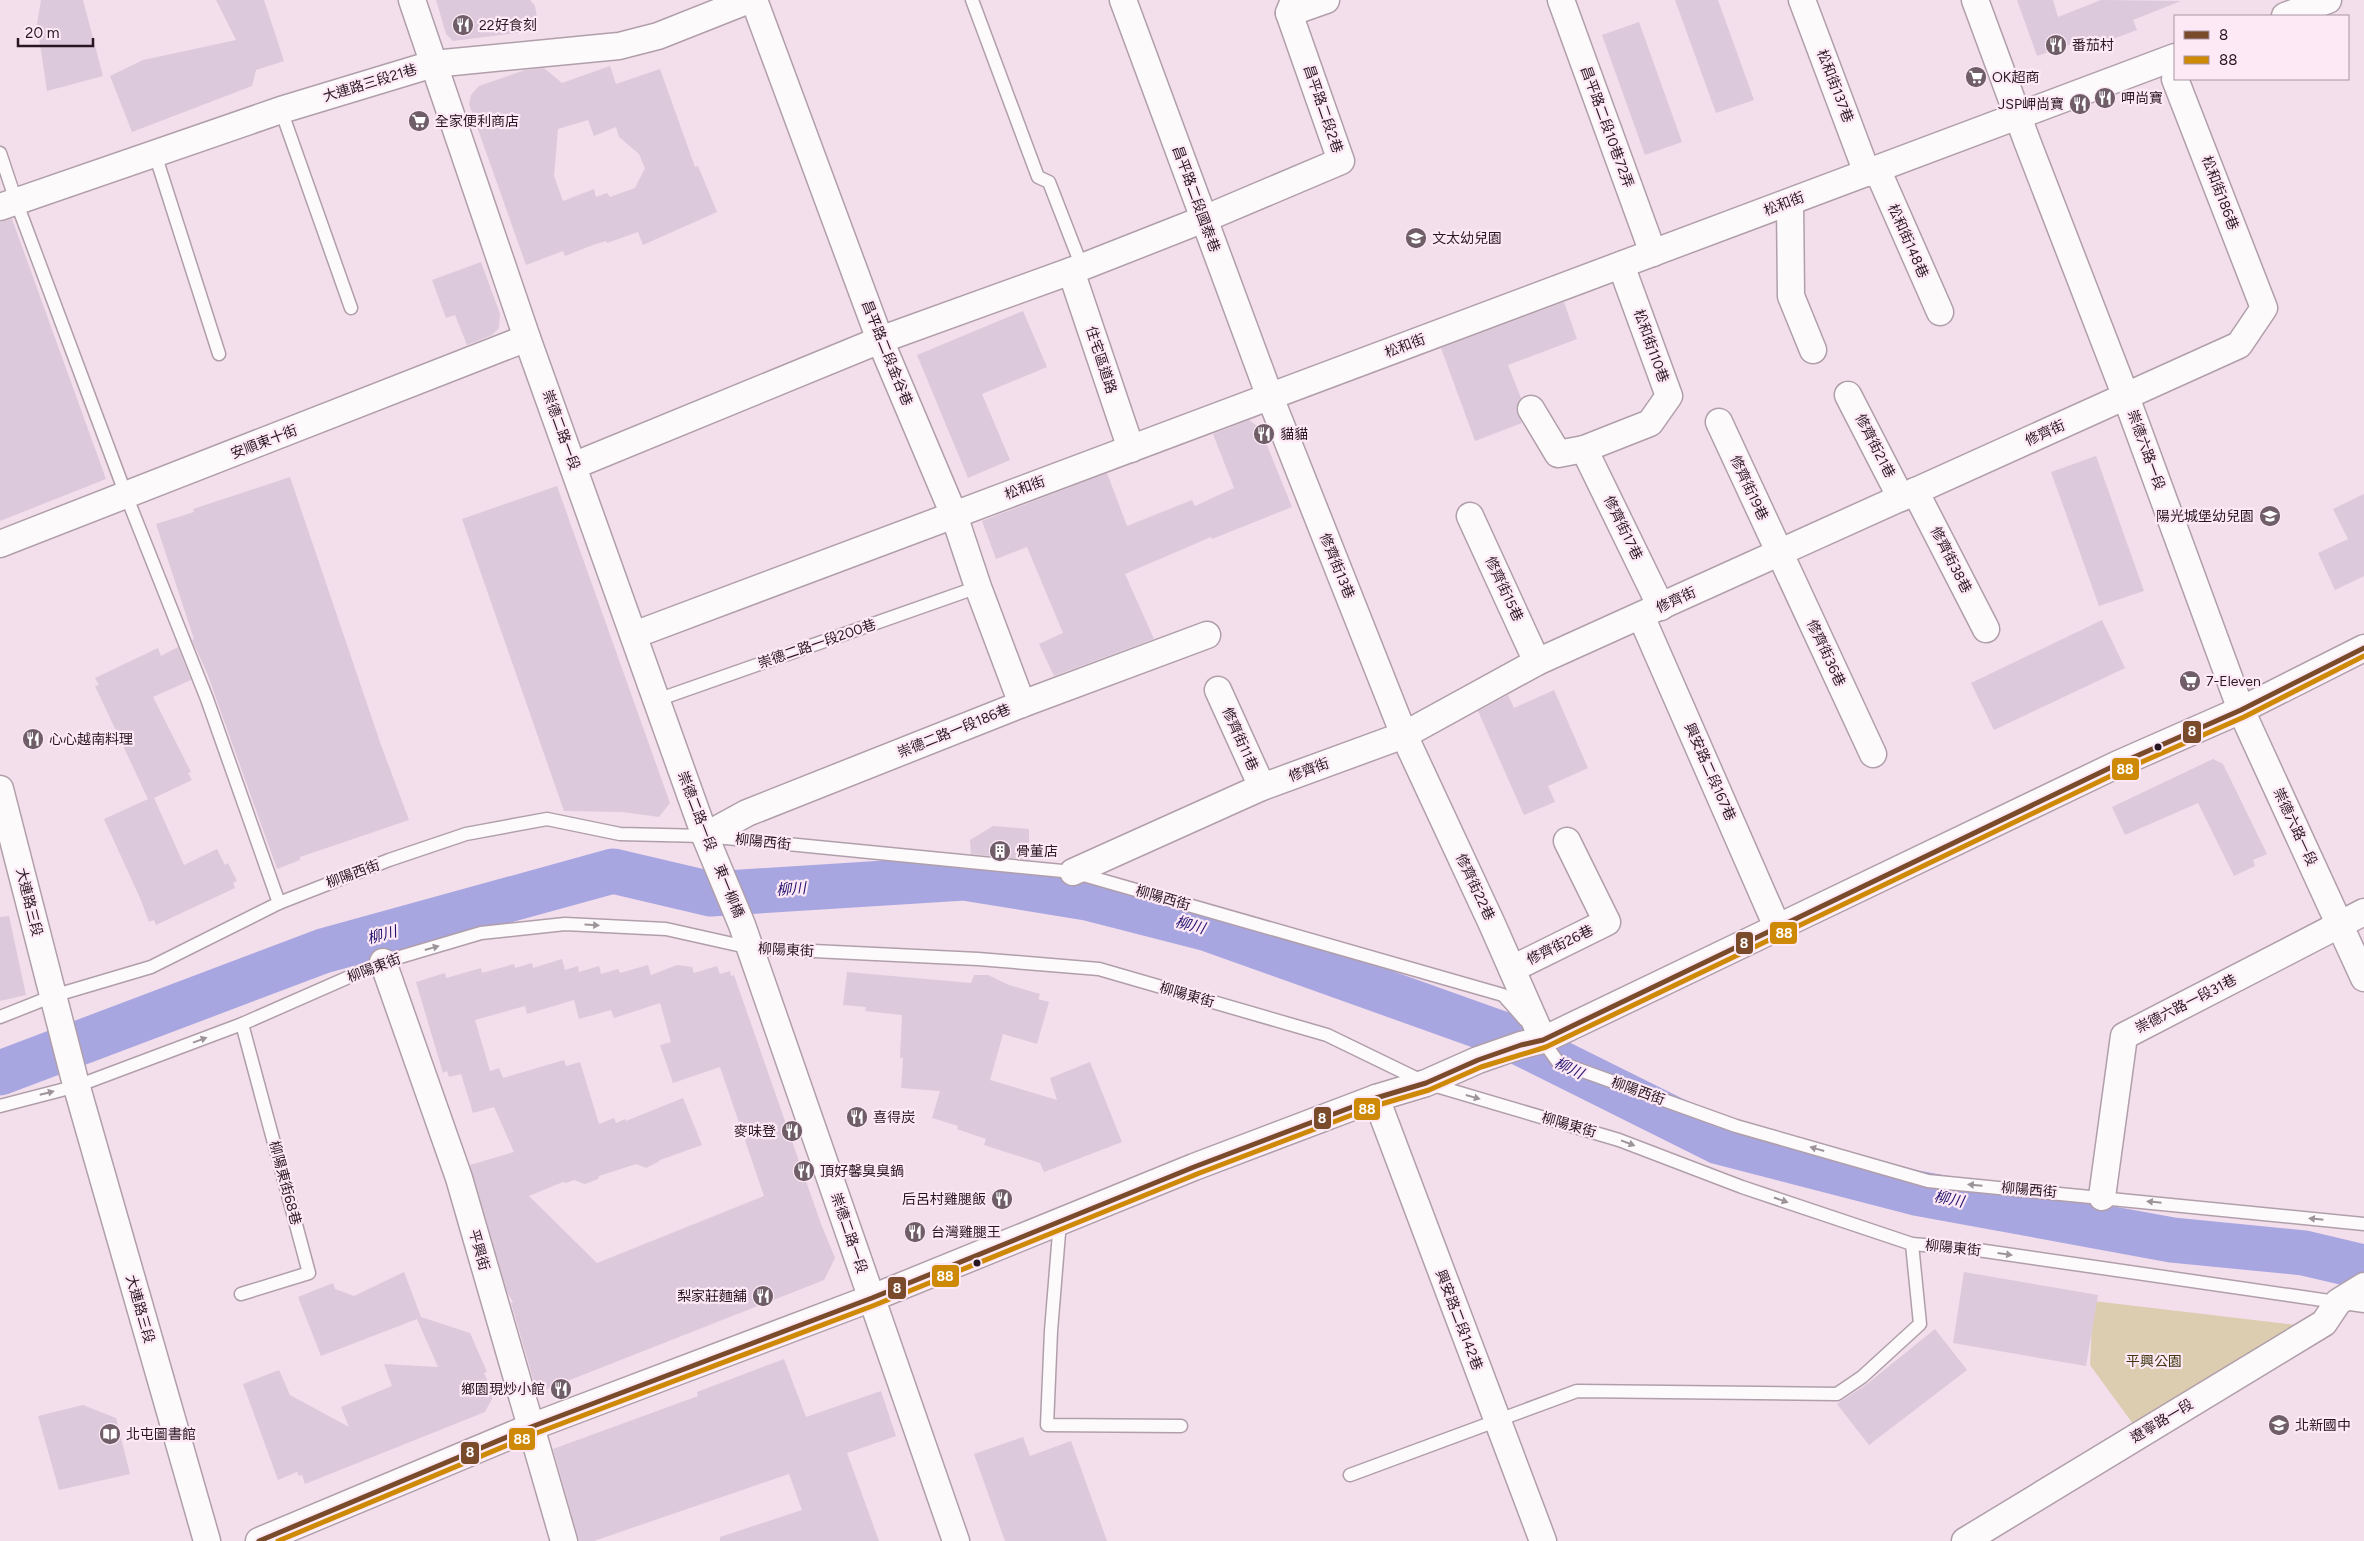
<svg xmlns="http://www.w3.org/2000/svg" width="2364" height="1541" viewBox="0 0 2364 1541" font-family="Figtree,'Noto Sans TC',sans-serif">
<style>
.green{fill:#dccdb0}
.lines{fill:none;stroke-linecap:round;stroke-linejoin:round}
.river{stroke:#a8a6e0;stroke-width:45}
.building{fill:#ddc9dc;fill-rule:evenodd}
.service-casing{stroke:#b09faa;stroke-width:15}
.minor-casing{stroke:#b09faa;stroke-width:29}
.service{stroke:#fdfafc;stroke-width:12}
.minor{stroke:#fdfafc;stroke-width:26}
.bus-1-casing{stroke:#fde9f5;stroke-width:9}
.bus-2-casing{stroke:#fde9f5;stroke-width:9}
.bus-1{stroke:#7a4b2a;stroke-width:5}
.bus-2{stroke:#ce8907;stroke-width:5}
.oneway{fill:#9d949a}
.bus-dot{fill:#281722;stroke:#fde9f5;stroke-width:2}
.labels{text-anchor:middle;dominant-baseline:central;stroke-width:4.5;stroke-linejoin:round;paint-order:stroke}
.poi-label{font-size:14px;fill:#281722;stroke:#fde9f5;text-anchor:start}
.street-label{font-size:14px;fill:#281722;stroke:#fde9f5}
.park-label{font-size:14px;fill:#3e370f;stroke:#fde9f5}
.water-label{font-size:15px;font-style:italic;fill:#23146f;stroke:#fde9f5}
.line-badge{stroke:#fde9f5;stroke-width:2}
.badge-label{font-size:14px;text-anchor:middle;font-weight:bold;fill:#fff}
</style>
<rect width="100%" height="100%" fill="#f3deeb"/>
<polygon class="green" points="2093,1301 2331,1329 2136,1428 2090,1365"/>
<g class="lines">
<polyline class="river" points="0,1073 323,951 613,871 711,894 964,878 1087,898 1208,929 1502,1034 1719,1142 1916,1193 2172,1240 2304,1253 2364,1267"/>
</g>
<g class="building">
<polygon points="41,0 83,0 103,76 47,91 37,24"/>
<polygon points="216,0 264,0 284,61 256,70 252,86 132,132 110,76 143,60 236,40"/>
<polygon points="436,0 530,0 535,6 537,17 533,24 524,32 453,41 446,34"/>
<polygon points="1675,0 1718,0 1754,100 1716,113"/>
<polygon points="2017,0 2053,0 2058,17 2101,0 2181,1 2133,20 2137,30 2086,49 2083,40 2037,56"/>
<polygon points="1639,22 1682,142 1645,155 1602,35"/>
<path d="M610 66 616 84 660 69 695 167 698 166 717 212 643 245 638 232 607 243 606 241 593 245 565 256 563 251 526 265 469 104 471 95 479 86 525 70 544 68 562 83ZM588 120 594 136 616 127 619 137 639 154 645 168 635 188 610 197 607 193 596 197 594 189 563 201 554 176 558 129Z"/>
<polygon points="12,219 106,479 0,521 0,222"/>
<polygon points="481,262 500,314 499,328 492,335 467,345 455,315 446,318 432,280"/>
<polygon points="1564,302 1577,339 1508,365 1521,398 1516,410 1522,423 1475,441 1441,348"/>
<polygon points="1023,311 1047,367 982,394 1010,460 968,478 917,355"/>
<polygon points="1249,420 1260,428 1292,507 1212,539 1211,537 1125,574 1154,639 1054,676 1039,644 1063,633 1027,547 996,559 982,521 1107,473 1127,526 1192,500 1195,506 1234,488 1213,434"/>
<polygon points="2096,456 2144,591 2099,606 2051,472"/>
<polygon points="290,477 381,745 409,820 300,857 300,860 277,869 207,673 192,640 194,639 156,524 194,512 193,509"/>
<polygon points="557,486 670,803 659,817 623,812 564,811 462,519"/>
<polygon points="2364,494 2364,576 2335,590 2318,553 2348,539 2333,509"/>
<polygon points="2102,620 2125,668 1994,730 1971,683"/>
<polygon points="178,647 191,680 153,697 191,772 188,773 192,780 154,798 184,865 217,849 225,865 228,863 237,881 233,883 235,888 156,925 154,920 149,922 140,898 104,819 148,799 95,686 99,685 95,678 158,648 161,656"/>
<polygon points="1554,690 1588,768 1548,786 1555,802 1524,815 1478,711 1508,695 1514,708"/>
<polygon points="2213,759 2223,764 2267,854 2253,860 2255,866 2234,876 2198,803 2125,835 2112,807"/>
<polygon points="993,826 1029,829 1029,860 971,854 970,840"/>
<polygon points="9,916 26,995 0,1001 0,917"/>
<path d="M562 959 565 970 578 966 579 972 599 966 601 974 618 969 620 973 648 965 651 975 677 965 692 967 694 973 717 966 720 974 730 971 731 976 734 975 821 1224 835 1258 824 1280 547 1389 534 1382 511 1303 513 1302 507 1292 470 1165 514 1152 494 1107 473 1113 461 1074 449 1077 447 1071 443 1073 416 982 445 973 446 978 481 968 482 973 514 964 515 968 532 963 533 968ZM574 1000 579 1019 611 1010 614 1018 660 1003 671 1042 660 1045 673 1083 720 1067 764 1196 597 1263 529 1196 563 1182 566 1183 574 1180 585 1184 598 1179 599 1176 636 1164 646 1168 658 1162 660 1160 702 1145 683 1098 626 1121 625 1119 616 1123 614 1118 599 1124 580 1062 566 1066 564 1060 503 1078 499 1068 490 1071 475 1020 525 1006 527 1014Z"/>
<polygon points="847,972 971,983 974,975 988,975 1009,985 1040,994 1038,999 1049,1002 1037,1044 1003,1034 990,1080 1057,1100 1050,1078 1090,1062 1122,1142 1044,1172 1040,1163 984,1145 986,1139 957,1129 958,1126 932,1118 940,1091 901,1088 903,1058 900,1058 902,1015 865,1011 866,1007 843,1005"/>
<polygon points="404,1272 421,1317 470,1333 487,1372 484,1373 494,1395 485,1412 305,1484 302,1475 299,1476 297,1472 278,1480 243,1384 279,1370 290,1395 349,1427 341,1407 392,1386 384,1364 438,1367 417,1319 321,1356 298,1297 333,1283 335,1289 354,1296"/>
<polygon points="1964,1272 2098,1295 2086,1366 1953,1343"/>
<polygon points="1935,1329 1967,1370 1869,1445 1837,1404 1867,1384"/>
<polygon points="784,1359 806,1417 881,1391 896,1436 847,1453 879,1541 720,1541 720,1537 802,1510 789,1474 594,1541 579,1541 553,1449 698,1396 697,1392"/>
<polygon points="83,1405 116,1418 130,1474 59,1490 38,1416"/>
<polygon points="1023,1437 1030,1456 1071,1441 1107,1541 1005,1541 974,1454"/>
</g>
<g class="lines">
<g class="service-casing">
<g id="service">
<polyline points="972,0 1038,177 1049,182 1082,267"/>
<polyline points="281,110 351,308"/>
<polyline points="0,153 16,201 126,495 207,699 279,903"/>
<polyline points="155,154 219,354"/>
<polyline points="657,700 978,587"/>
<polyline points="0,1017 53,996 151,967 279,903 389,860 466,834 547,819 620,834 705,836 1073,872 1503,995 1525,1020"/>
<polyline points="1540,1037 1558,1062 1736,1126 1928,1181 2364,1224"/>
<polyline points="0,1106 77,1086 242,1024 383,962 481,933 565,924 666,929 751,948 978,959 1099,969 1327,1035 1426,1083 1619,1140 1742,1187 1912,1244 1971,1249 2364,1306"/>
<polyline points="1060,1221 1051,1331 1047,1425 1181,1426"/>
<polyline points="241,1294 309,1273 242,1024"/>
<polyline points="1350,1475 1577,1391 1837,1394 1862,1377 1920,1324 1912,1244"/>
</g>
</g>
<g class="minor-casing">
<g id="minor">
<polyline points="412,0 527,338 705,836 742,925 956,1541"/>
<polyline points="754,0 880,340 954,515 978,587 1022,704"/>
<polyline points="1123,0 1270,397 1404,735 1492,924 1543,1040"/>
<polyline points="1561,0 1653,253"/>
<polyline points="1802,0 1867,173"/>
<polyline points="1975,0 2027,141 2126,397 2241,710 2364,978"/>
<polyline points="1289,13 1326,0"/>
<polyline points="2285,16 2328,0"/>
<polyline points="1877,169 1940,312"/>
<polyline points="1790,202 1791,296 1813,350"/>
<polyline points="0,207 281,110 433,64 619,46 658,36 749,0"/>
<polyline points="1071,271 1131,449"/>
<polyline points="1848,395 1901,498"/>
<polyline points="1531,409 1558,454 1584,449 1650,423 1669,396 1621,265"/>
<polyline points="1719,422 1873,754"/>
<polyline points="1584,449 1661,607"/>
<polyline points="573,466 880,340 1082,267 1204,219 1341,161 1289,13 1294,0"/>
<polyline points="1915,491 1986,629"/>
<polyline points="1470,516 1537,662"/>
<polyline points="0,544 527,338"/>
<polyline points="1641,616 1778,929"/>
<polyline points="634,635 2175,57"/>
<polyline points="1218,690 1262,787"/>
<polyline points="0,789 74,1077 207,1541"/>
<polyline points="705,836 747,813 1022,704 1207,635"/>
<polyline points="1073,872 1262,787 1404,735 1537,662 2239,345 2264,308 2175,79"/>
<polyline points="383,962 459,1178 564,1541"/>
<polyline points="1512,969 1607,922 1567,841"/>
<polyline points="1376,1098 1543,1541"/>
<polyline points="2102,1197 2124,1036 2364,912"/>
<polyline points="259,1541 531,1427 872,1298 1194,1167 1376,1098 1426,1083 1478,1060 1521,1045 1543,1040 2116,765 2241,710 2364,648"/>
<polyline points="1965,1541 2324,1323 2338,1302 2364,1286"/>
</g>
</g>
<use href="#service" class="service"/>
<use href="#minor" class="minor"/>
<g class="bus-1-casing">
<polyline id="bus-1" points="259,1541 531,1427 872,1298 1194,1167 1376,1098 1426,1083 1478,1060 1521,1045 1543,1040 2116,765 2241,710 2364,648"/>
</g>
<g class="bus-2-casing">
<polyline id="bus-2" points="278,1541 534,1434 875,1305 1197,1174 1378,1105 1429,1090 1481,1067 1546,1047 2119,772 2244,717 2364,656"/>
</g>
<use href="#bus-1" class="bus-1"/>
<use href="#bus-2" class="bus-2"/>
</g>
<defs><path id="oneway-solid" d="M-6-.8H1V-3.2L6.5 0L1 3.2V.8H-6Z" transform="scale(1.25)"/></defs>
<g class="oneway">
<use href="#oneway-solid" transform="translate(592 925) rotate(3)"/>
<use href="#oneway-solid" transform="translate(432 948) rotate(-16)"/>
<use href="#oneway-solid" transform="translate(200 1040) rotate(-20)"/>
<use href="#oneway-solid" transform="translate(47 1093) rotate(-14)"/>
<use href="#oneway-solid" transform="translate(1473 1097) rotate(16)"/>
<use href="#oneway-solid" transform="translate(1628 1143) rotate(21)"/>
<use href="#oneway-solid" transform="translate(1817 1149) rotate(-164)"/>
<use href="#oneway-solid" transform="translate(1975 1185) rotate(-175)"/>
<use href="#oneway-solid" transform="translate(1781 1200) rotate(19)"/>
<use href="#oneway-solid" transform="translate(2154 1202) rotate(-174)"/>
<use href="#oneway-solid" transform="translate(2316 1219) rotate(-174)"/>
<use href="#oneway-solid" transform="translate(2005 1254) rotate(8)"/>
</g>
<defs>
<g id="restaurant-disc" transform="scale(1.125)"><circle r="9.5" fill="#6f5d68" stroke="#fde9f5"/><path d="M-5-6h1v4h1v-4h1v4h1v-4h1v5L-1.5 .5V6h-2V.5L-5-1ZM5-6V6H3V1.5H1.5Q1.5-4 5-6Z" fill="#fff"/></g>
<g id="supermarket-disc" transform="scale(1.125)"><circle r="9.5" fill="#6f5d68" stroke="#fde9f5"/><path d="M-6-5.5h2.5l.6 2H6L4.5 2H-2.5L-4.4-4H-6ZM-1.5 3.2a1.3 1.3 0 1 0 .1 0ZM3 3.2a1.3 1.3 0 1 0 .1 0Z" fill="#fff"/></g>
<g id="school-disc" transform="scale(1.125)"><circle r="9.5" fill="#6f5d68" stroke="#fde9f5"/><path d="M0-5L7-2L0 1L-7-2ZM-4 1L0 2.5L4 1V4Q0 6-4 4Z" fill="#fff"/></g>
<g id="building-disc" transform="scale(1.125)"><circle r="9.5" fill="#6f5d68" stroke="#fde9f5"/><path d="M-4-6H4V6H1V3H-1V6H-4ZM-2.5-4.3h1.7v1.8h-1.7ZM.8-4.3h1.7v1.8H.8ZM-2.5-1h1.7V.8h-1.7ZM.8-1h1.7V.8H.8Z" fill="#fff"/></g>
<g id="library-disc" transform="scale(1.125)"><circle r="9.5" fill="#6f5d68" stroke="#fde9f5"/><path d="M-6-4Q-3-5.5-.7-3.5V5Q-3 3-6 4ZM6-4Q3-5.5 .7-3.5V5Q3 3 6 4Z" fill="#fff"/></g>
</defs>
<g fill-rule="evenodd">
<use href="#restaurant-disc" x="463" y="25"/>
<use href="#restaurant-disc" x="2056" y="45"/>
<use href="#supermarket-disc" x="1976" y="77"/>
<use href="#restaurant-disc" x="2105" y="98"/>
<use href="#restaurant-disc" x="2080" y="104"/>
<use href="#supermarket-disc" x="419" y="121"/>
<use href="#school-disc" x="1416" y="238"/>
<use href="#restaurant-disc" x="1264" y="434"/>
<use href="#school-disc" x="2270" y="516"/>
<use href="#supermarket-disc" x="2190" y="681"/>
<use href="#restaurant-disc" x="33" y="739"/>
<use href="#building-disc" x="1000" y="851"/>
<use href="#restaurant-disc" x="857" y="1117"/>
<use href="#restaurant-disc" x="792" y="1131"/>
<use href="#restaurant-disc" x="804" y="1171"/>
<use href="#restaurant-disc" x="1002" y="1199"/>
<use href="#restaurant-disc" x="915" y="1232"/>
<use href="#restaurant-disc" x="763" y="1296"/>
<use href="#restaurant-disc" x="561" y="1389"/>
<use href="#school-disc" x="2279" y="1425"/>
<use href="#library-disc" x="110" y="1434"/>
</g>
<g class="bus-dot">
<circle cx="2158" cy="747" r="4.5"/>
<circle cx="977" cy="1263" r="4.5"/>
</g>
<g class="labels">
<g class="poi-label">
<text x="479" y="25">22好食刻</text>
<text x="2072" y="45">番茄村</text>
<text x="1992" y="77">OK超商</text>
<text x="2121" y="98">呷尚寶</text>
<text x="2064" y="104" text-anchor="end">JSP岬尚寶</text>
<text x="435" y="121">全家便利商店</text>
<text x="1432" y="238">文太幼兒園</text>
<text x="1280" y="434">貓貓</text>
<text x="2254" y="516" text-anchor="end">陽光城堡幼兒園</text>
<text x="2206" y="681">7-Eleven</text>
<text x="49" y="739">心心越南料理</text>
<text x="1016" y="851">骨董店</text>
<text x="873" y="1117">喜得炭</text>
<text x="776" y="1131" text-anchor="end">麥味登</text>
<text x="820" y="1171">頂好馨臭臭鍋</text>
<text x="986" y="1199" text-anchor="end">后呂村雞腿飯</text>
<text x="931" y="1232">台灣雞腿王</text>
<text x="747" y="1296" text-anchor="end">梨家莊麵舖</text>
<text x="545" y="1389" text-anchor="end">鄉園現炒小館</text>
<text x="2295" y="1425">北新國中</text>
<text x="126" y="1434">北屯圖書館</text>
</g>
<g class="street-label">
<text transform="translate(370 83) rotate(-17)">大連路三段21巷</text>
<text transform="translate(1835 86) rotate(69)">松和街137巷</text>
<text transform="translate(1323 109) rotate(71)">昌平路二段2巷</text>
<text transform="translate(1607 127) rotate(70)">昌平路二段10巷72弄</text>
<text transform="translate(2220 193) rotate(69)">松和街186巷</text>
<text transform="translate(1196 199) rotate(70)">昌平路二段國泰巷</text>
<text transform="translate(1784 204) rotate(-21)">松和街</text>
<text transform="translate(1908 241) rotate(66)">松和街148巷</text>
<text transform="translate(1405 346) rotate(-21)">松和街</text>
<text transform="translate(1651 346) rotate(70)">松和街110巷</text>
<text transform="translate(887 353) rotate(68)">昌平路二段金谷巷</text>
<text transform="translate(1101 360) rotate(72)">住宅區道路</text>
<text transform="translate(561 430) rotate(70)">崇德二路一段</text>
<text transform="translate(2045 433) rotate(-24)">修齊街</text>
<text transform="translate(264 442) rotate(-21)">安順東十街</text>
<text transform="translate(1875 446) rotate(63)">修齊街21巷</text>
<text transform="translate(2146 450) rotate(70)">崇德六路一段</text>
<text transform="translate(1025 488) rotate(-20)">松和街</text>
<text transform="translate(1749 488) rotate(65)">修齊街19巷</text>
<text transform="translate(1623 528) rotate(64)">修齊街17巷</text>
<text transform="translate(1951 560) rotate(63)">修齊街38巷</text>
<text transform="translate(1337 566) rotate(68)">修齊街13巷</text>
<text transform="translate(1504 589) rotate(65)">修齊街15巷</text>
<text transform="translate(1676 600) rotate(-24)">修齊街</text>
<text transform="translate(817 644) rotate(-19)">崇德二路一段200巷</text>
<text transform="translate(1826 653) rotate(65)">修齊街36巷</text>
<text transform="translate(954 731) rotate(-22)">崇德二路一段186巷</text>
<text transform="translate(1240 739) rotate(66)">修齊街11巷</text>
<text transform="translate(1309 770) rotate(-20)">修齊街</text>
<text transform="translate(1710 772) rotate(66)">興安路二段167巷</text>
<text transform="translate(697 811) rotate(69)">崇德二路一段</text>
<text transform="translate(2295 827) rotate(65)">崇德六路一段</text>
<text transform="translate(763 842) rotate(6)">柳陽西街</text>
<text transform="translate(353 874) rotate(-20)">柳陽西街</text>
<text transform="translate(1475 887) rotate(65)">修齊街22巷</text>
<text transform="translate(729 891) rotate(68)">東一柳橋</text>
<text transform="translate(1163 898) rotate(16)">柳陽西街</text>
<text transform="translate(29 902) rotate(76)">大連路三段</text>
<text transform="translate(1560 945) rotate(-26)">修齊街26巷</text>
<text transform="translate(786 950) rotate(3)">柳陽東街</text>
<text transform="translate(374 968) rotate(-21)">柳陽東街</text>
<text transform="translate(1187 995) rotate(16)">柳陽東街</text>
<text transform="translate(2186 1004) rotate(-27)">崇德六路一段31巷</text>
<text transform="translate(1638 1091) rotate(20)">柳陽西街</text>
<text transform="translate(1569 1125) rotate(16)">柳陽東街</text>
<text transform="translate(285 1183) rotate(75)">柳陽東街68巷</text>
<text transform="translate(2029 1190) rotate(5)">柳陽西街</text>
<text transform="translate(849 1233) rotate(71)">崇德二路一段</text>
<text transform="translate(1953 1248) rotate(6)">柳陽東街</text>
<text transform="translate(479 1250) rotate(74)">平興街</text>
<text transform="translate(140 1309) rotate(74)">大連路三段</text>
<text transform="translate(1459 1320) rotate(69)">興安路二段142巷</text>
<text transform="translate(2162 1421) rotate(-31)">遼寧路一段</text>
</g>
<g class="park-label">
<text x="2154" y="1361">平興公園</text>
</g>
<g class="water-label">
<text transform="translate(791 889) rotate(-4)">柳川</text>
<text transform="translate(1190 925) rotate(15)">柳川</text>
<text transform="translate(382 935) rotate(-15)">柳川</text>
<text transform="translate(1569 1068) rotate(26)">柳川</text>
<text transform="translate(1949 1199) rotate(11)">柳川</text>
</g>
</g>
<g class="line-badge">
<rect x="2182" y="720" width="20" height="24" rx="5" fill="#7a4b2a"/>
<rect x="2111" y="757" width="29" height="24" rx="5" fill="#ce8907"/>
<rect x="1769" y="921" width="29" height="24" rx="5" fill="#ce8907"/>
<rect x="1735" y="931" width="19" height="24" rx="5" fill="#7a4b2a"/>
<rect x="1353" y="1097" width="28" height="24" rx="5" fill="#ce8907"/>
<rect x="1313" y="1106" width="19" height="24" rx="5" fill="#7a4b2a"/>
<rect x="931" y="1264" width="29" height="24" rx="5" fill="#ce8907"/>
<rect x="887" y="1276" width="20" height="24" rx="5" fill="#7a4b2a"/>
<rect x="508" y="1427" width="28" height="24" rx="5" fill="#ce8907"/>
<rect x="460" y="1441" width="20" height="24" rx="5" fill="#7a4b2a"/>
</g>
<g class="badge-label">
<text x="2192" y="736">8</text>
<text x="2125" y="774">88</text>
<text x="1784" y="938">88</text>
<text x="1744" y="948">8</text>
<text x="1367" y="1114">88</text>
<text x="1322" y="1123">8</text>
<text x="945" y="1281">88</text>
<text x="897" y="1293">8</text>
<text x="522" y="1444">88</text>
<text x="470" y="1457">8</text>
</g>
<rect x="2174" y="15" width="175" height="65" fill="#fde9f5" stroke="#a895a1"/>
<rect x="2184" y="31" width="25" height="8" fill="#7a4b2a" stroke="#a895a1"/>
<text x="2219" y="40" font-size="15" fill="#281722">8</text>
<rect x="2184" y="56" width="25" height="8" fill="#ce8907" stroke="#a895a1"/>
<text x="2219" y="65" font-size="15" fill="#281722">88</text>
<path d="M18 38v8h75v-8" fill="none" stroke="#281722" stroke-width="2.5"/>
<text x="25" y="38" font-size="15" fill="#281722" stroke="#fde9f5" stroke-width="4" paint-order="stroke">20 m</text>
</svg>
